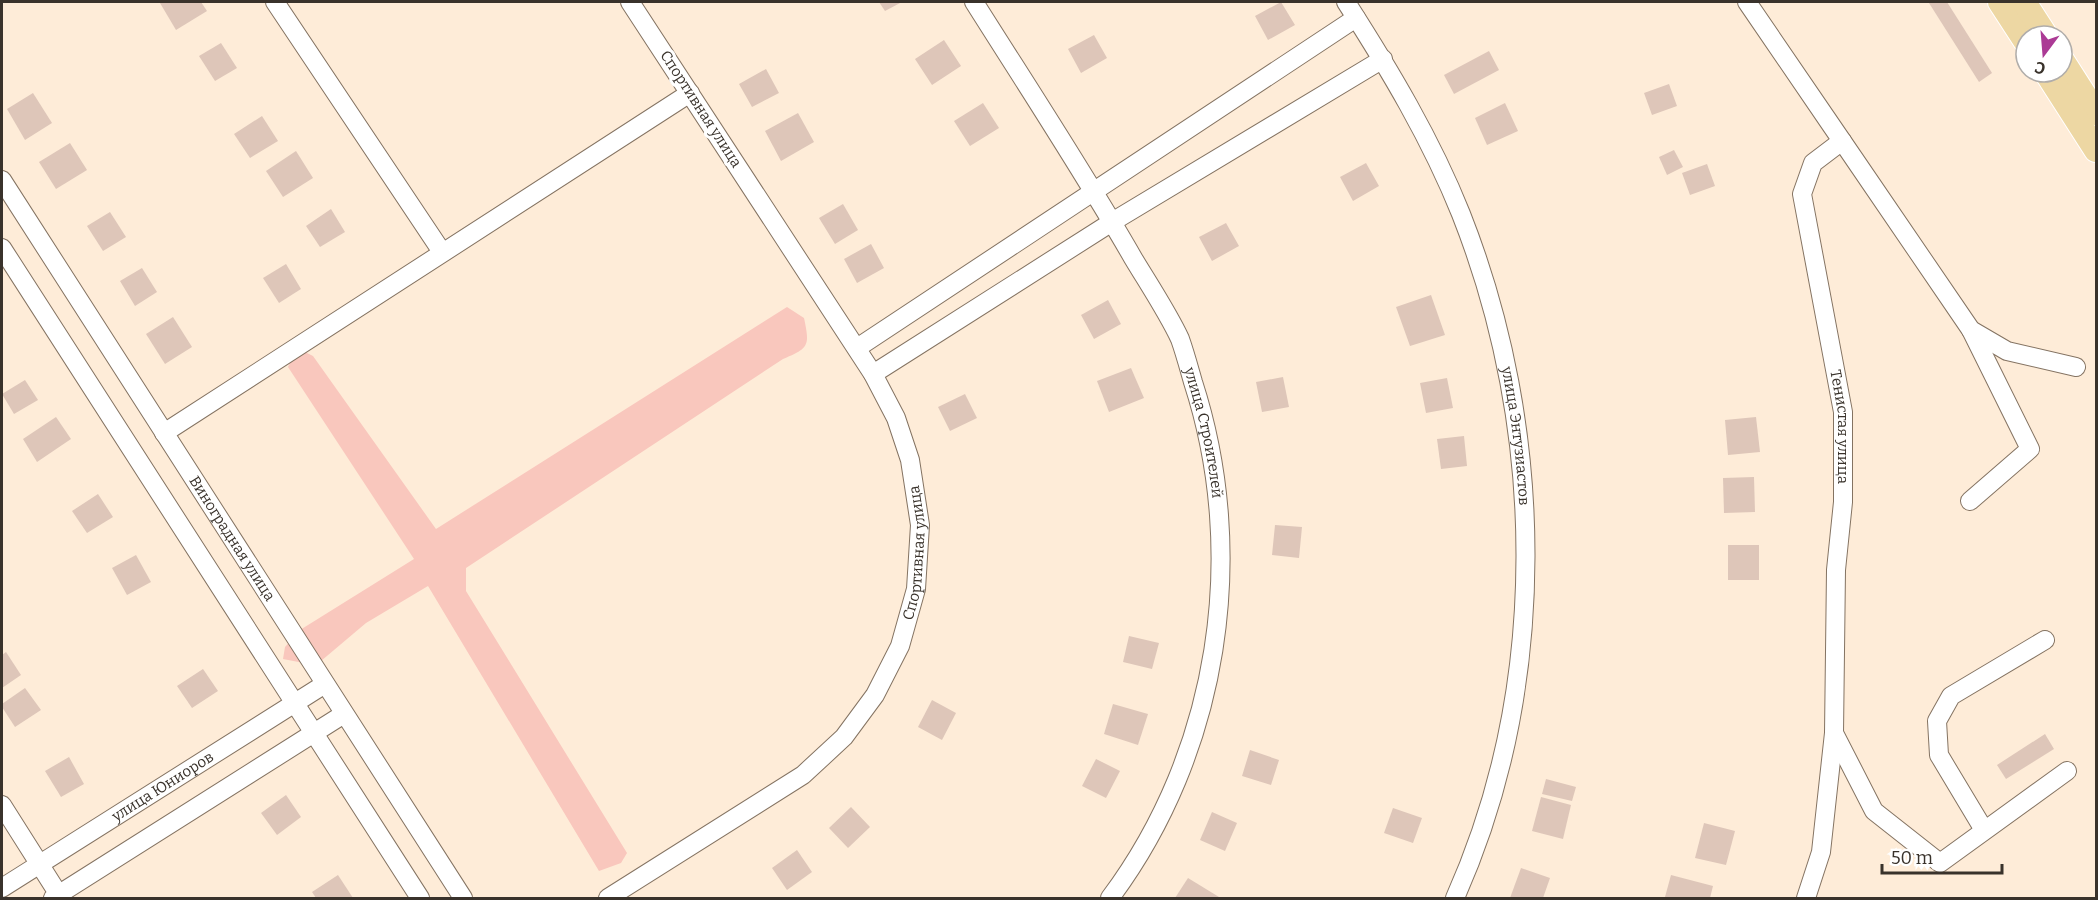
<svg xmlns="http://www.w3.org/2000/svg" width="2098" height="900" viewBox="0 0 2098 900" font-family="Bitter,serif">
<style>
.green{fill:#f9c7bd}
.building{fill:#dec6b9}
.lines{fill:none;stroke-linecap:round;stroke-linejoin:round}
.minor-casing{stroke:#847362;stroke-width:20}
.major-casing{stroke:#fff;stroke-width:26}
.minor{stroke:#fff;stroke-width:18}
.major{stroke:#edd7a3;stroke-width:24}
.labels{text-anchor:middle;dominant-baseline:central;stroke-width:6;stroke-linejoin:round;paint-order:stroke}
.street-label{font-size:15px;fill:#39322b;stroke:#fff}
</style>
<rect width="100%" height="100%" fill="#feecd8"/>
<path class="green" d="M787 307 804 318C810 346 809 348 783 359L466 568V591L627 853 621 863 599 871 428 586 366 623 321 661 309 664 283 659 285 647 300 630 414 559 288 367 293 357 303 351 313 356 436 529Z"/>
<g class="building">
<polygon points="163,2 201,2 207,11 176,30 160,3"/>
<polygon points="879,2 902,2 885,11"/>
<polygon points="1281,2 1295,25 1268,40 1255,16"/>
<polygon points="1932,2 1947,2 1992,73 1979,82 1929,3"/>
<polygon points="1094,35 1107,58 1081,73 1068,49"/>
<polygon points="944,40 961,66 932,85 915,59"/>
<polygon points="221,43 237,68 215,81 199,56"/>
<polygon points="1489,51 1499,70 1454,94 1444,75"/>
<polygon points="766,69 779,93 752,107 739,84"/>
<polygon points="1669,84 1677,106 1652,115 1644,93"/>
<polygon points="33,93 52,123 25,140 7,109"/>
<polygon points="983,103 999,128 970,146 954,121"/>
<polygon points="1505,103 1518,131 1487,145 1475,118"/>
<polygon points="798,113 814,142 781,161 765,131"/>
<polygon points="262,116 278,141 250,158 234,134"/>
<polygon points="70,143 87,170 56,189 39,162"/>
<polygon points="1674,150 1683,167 1667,175 1659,157"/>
<polygon points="296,151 313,178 283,197 266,171"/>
<polygon points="1366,163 1379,186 1353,201 1340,177"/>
<polygon points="1707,164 1715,186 1690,195 1682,173"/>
<polygon points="843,204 858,230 835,244 819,218"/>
<polygon points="331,209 345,232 320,247 306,226"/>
<polygon points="110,212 126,237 103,251 87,226"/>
<polygon points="1226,223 1239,246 1212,261 1199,237"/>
<polygon points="871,244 884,268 857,283 844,259"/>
<polygon points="286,264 301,289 279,303 263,278"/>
<polygon points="142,268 157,292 135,306 120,281"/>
<polygon points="1431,295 1445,335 1410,346 1396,307"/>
<polygon points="1108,300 1121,324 1094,339 1081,315"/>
<polygon points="173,317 192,347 165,364 146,334"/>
<polygon points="1131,368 1144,398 1109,412 1097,381"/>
<polygon points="1283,377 1289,407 1262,412 1256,382"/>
<polygon points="1447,378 1453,408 1426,413 1420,383"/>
<polygon points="25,380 38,400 14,414 2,394"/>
<polygon points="965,394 977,418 950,431 938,407"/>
<polygon points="56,417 71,439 37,462 23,439"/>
<polygon points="1756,417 1760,452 1728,455 1725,420"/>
<polygon points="1464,436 1467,466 1441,469 1437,439"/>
<polygon points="1754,477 1755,512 1724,513 1723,478"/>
<polygon points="98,494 113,517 87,533 72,511"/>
<polygon points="1275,525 1302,527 1299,558 1272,555"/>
<rect x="1728" y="545" width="31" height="35"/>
<polygon points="136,555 151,582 127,595 112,568"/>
<polygon points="1129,636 1159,643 1152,669 1123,662"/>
<polygon points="6,652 21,675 2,688 2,655"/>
<polygon points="203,669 218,691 192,708 177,686"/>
<polygon points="25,688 41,710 15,727 2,707 2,704"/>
<polygon points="932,700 956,713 942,740 918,727"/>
<polygon points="1113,704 1148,714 1138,745 1104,734"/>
<polygon points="2045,734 2054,749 2006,779 1997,765"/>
<polygon points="1250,750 1279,760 1271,785 1242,776"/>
<polygon points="69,757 84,784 61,797 45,771"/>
<polygon points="1096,759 1120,771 1106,798 1082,786"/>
<polygon points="1546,779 1576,787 1572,801 1542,794"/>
<polygon points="286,795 301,817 277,835 261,813"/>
<polygon points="1541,797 1571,805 1563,839 1532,831"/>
<polygon points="851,807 870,827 848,848 829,828"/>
<polygon points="1393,808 1422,818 1413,843 1384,833"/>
<polygon points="1212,812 1237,823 1225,851 1200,840"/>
<polygon points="1704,823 1735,831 1726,865 1695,858"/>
<polygon points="797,850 812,872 787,890 772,868"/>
<polygon points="1521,868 1550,878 1543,898 1510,898"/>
<polygon points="338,875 353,898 316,898 312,892"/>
<polygon points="1671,875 1713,886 1710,898 1665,897"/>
<polygon points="1188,878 1219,897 1217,898 1175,898"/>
</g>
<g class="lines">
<g class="minor-casing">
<g id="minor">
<polyline points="275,2 442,252"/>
<path id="s1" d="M974 2C1027 86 1083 171 1133 258 1148 283 1168 313 1180 339 1185 353 1189 368 1193 382 1249 555 1219 752 1110 898"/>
<path id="s2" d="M1346 2C1389 69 1431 139 1461 214 1546 429 1550 685 1455 898"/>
<path id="s3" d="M1747 2 1842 141 1813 163 1802 194 1843 412V502L1836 570 1834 733 1821 852 1806 898"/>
<polyline points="1842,141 1971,330 2007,351 2076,367"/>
<path id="s4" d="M2 180 463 898"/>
<polyline points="2,248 420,898"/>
<polyline points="857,348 1356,18"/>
<polyline points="873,374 1112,222 1383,59"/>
<polyline points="164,433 690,93"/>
<polyline points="1970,501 2030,449 1971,330"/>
<polyline points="1834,733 1874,811 1940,863 2067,771"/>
<polyline points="2,805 59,895"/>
<polyline points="1984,830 1939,755 1937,721 1951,696 2045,640"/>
<path id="s5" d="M2 888 325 684"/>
<polyline points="53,898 344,714"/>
<path id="s6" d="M608 898 803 775 844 737 875 695 900 646 916 589 920 525 910 460 896 418 873 374 630 2"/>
</g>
</g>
<g class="major-casing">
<g id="major">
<polyline points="2000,2 2026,42"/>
<polyline points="2024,2 2046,36"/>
<polyline points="2062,60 2096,113"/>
<polyline points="2046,72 2096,150"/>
</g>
</g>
<use href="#minor" class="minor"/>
<use href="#major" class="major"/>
</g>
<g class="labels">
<g class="street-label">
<text transform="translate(701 109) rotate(57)">Спортивная улица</text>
<text stroke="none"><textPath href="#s3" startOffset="474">Тенистая улица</textPath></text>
<text stroke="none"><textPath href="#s1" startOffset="492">улица Строителей</textPath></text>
<text stroke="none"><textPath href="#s2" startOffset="471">улица Энтузиастов</textPath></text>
<text stroke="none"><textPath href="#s4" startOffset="426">Виноградная улица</textPath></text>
<text stroke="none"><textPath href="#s6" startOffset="489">Спортивная улица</textPath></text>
<text stroke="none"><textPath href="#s5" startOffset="190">улица Юниоров</textPath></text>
</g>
</g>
<rect width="2098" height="900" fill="none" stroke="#39322b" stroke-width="6"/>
<g transform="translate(2044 54) rotate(196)"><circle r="28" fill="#ffffff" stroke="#b0adaa" stroke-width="1.5"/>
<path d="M0-4.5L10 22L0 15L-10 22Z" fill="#ab3a95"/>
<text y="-9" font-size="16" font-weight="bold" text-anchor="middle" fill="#39322b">С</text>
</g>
<path d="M1882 864v9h120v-9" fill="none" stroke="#39322b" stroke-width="3"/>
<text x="1891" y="864" font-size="18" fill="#39322b" stroke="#ffffff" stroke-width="4.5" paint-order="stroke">50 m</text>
</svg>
